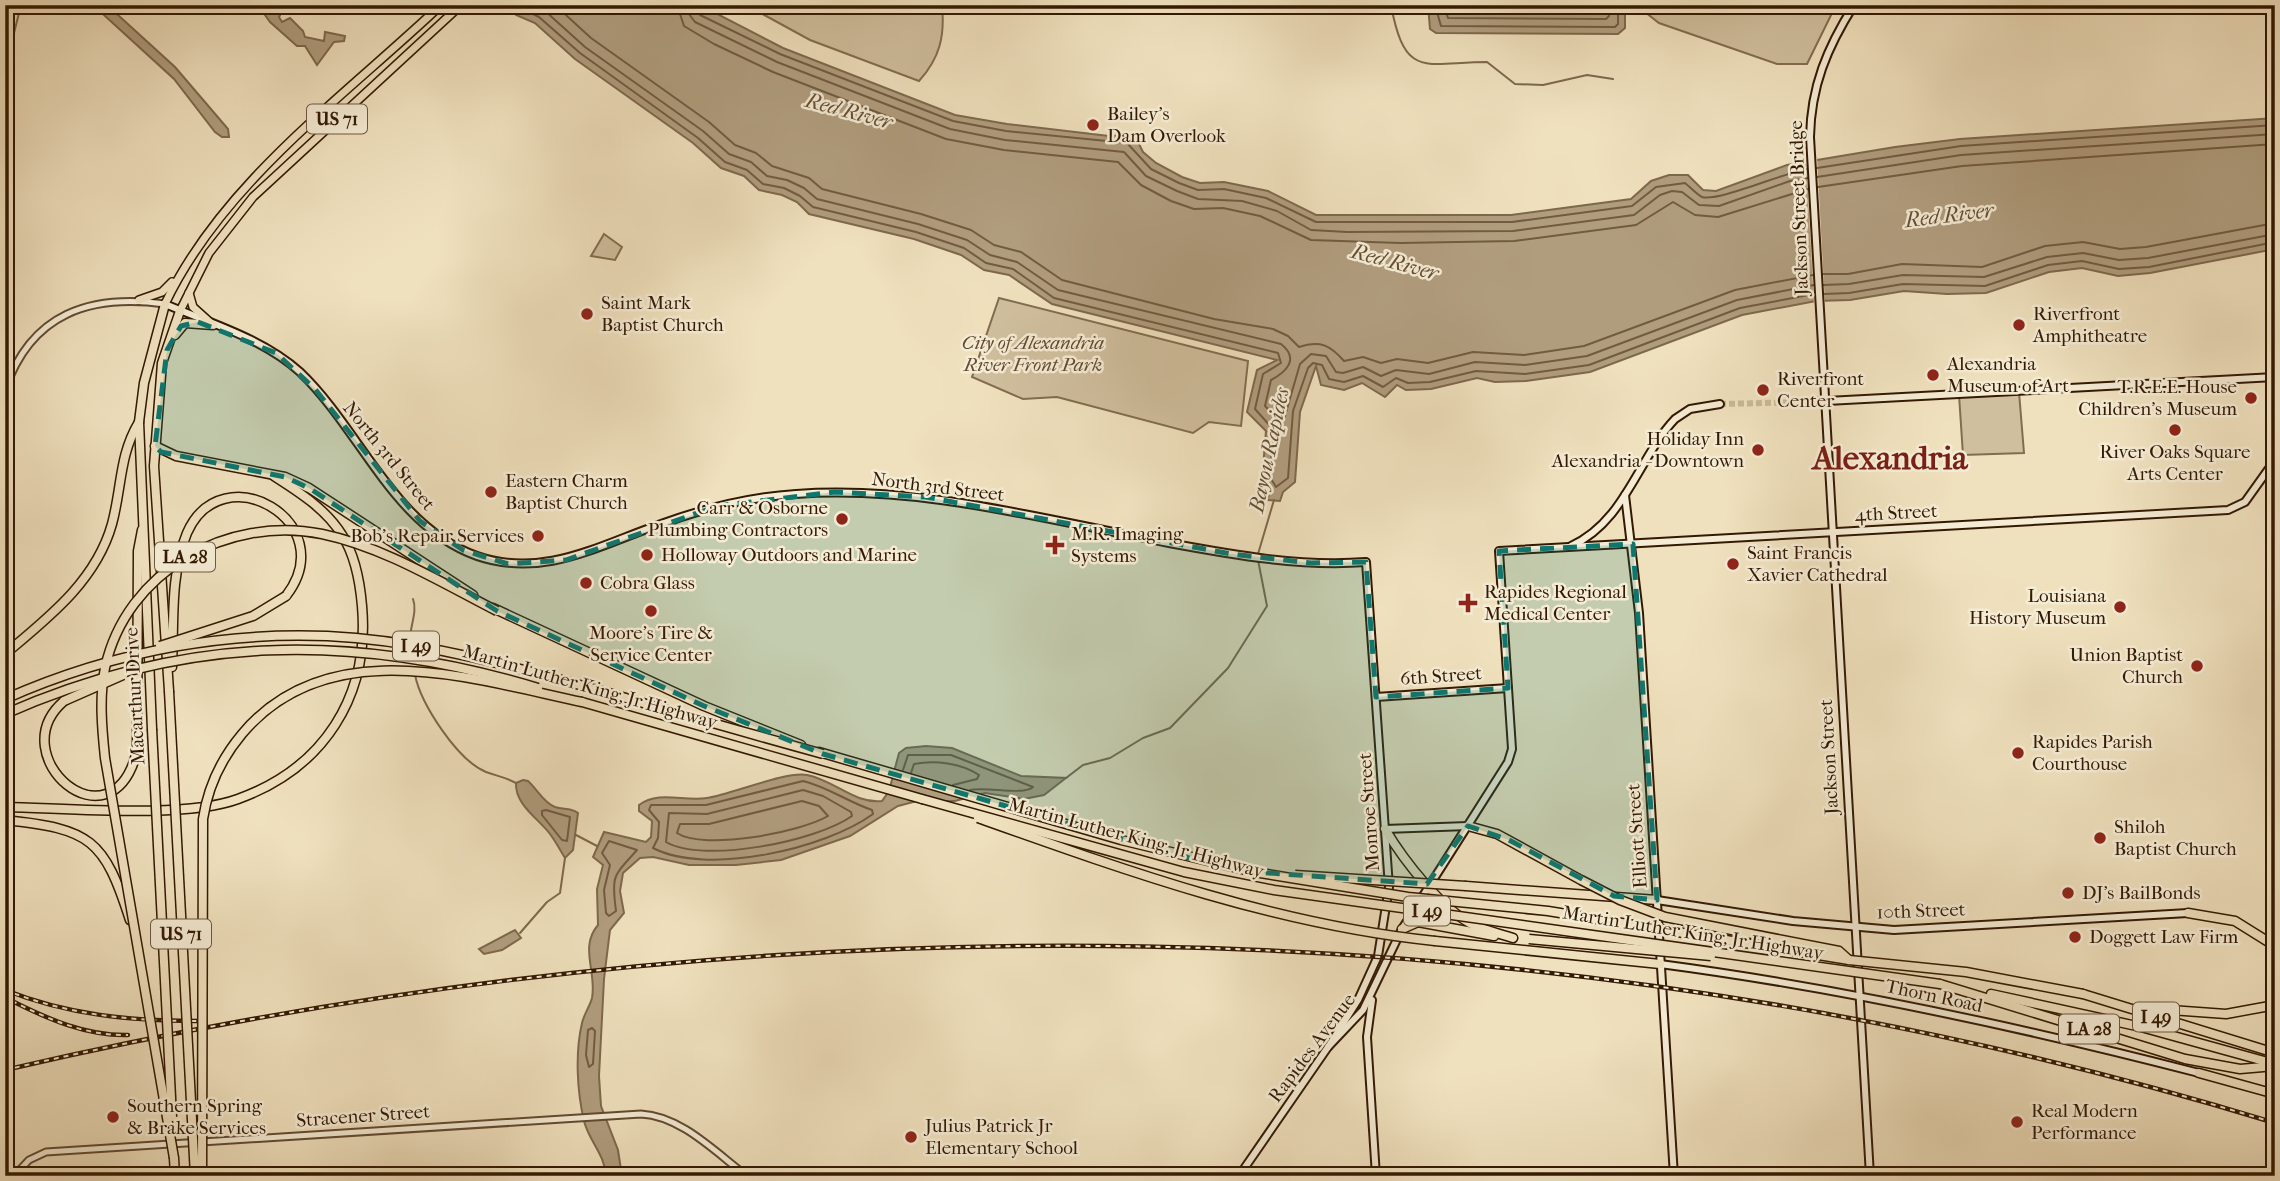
<svg xmlns="http://www.w3.org/2000/svg" width="2280" height="1181" viewBox="0 0 2280 1181" font-family="'IM FELL French Canon',serif">
<style>
.green{fill:#d0bf9e;stroke:#826c50;stroke-width:2}
.water{fill:#b09d7e;stroke:#7e684c;stroke-width:2}
.pier{fill:#f0e1be}
.lines{fill:none;stroke-linecap:round;stroke-linejoin:round}
.shore{stroke:#725b40;stroke-width:2}
.stream{stroke:#7e684c;stroke-width:2}
.secondary-tunnel{stroke:#cab998;stroke-width:6;stroke-dasharray:6 3;stroke-linecap:butt}
.tertiary-casing{stroke:#624b31;stroke-width:9}
.secondary-casing{stroke:#331902;stroke-width:10}
.trunk-casing{stroke:#331902;stroke-width:10}
.motorway-casing{stroke:#331902;stroke-width:11}
.tertiary{stroke:#f5ecd5;stroke-width:5}
.secondary{stroke:#f5ecd5;stroke-width:6}
.trunk{stroke:#f0e1be;stroke-width:7}
.motorway{stroke:#f0e1be;stroke-width:8}
.rail-casing{stroke:#331902;stroke-width:4.5}
.rail{stroke:#f5ecd5;stroke-width:2;stroke-dasharray:5;stroke-linecap:butt}
.motorway-bridge-casing{stroke:#331902;stroke-width:11;stroke-linecap:butt}
.motorway-bridge{stroke:#f0e1be;stroke-width:8}
.marked{fill:#0f766e;fill-opacity:0.2;stroke:#0f766e;stroke-width:5;stroke-dasharray:14 9;stroke-linejoin:round}
.poi-dot{fill:#8f2418;stroke:#f5ecd5;stroke-width:2.5}
.labels{text-anchor:middle;dominant-baseline:central;stroke-width:5;stroke-linejoin:round;paint-order:stroke}
.shield{fill:#f5ecd5;stroke:#6d5841;stroke-width:2}
.shield-label{font-size:18px;font-weight:bold;fill:#331902}
.poi-label{font-size:19px;fill:#331902;stroke:#f5ecd5;text-anchor:start}
.street-label{font-size:19px;fill:#331902;stroke:#f5ecd5}
.park-label{font-size:19px;font-style:italic;fill:#624b31;stroke:#f5ecd5}
.water-label{font-size:21px;font-style:italic;fill:#654e34;stroke:#f5ecd5}
.town-label{font-size:33px;font-weight:bold;fill:#7a1f14;stroke:#f5ecd5}
</style>
<rect width="100%" height="100%" fill="#f0e1be"/>
<filter id="stains"><feTurbulence type="fractalNoise" baseFrequency=".00286" numOctaves="4"/><feColorMatrix values="0 0 0 0 .2 0 0 0 0 .09 0 0 0 0 .02 0 0 0 .5 -.17"/></filter>
<radialGradient id="worn" r=".72"><stop offset=".6" stop-color="#630" stop-opacity="0"/><stop offset="1" stop-color="#630" stop-opacity=".3"/></radialGradient>
<g class="green">
<path d="M746 5H942C945 36 940 58 919 81L810 40Z"/>
<polygon points="1645,5 1836,5 1807,64 1777,64 1659,23 1645,12"/>
<polygon points="604,234 622,247 615,260 591,256"/>
<polygon points="999,298 1248,361 1241,426 1209,422 1193,433 1057,397 1023,399 972,377"/>
<polygon points="2019,392 2024,453 1963,455 1959,395"/>
</g>
<g class="water">
<polygon points="93,5 107,5 175,67 228,129 229,137 222,137 215,132 174,79"/>
<polygon points="258,5 280,5 283,9 279,17 282,22 290,18 303,31 305,37 324,41 325,32 345,36 344,41 334,42 317,65 305,46 297,46 270,22"/>
<polygon points="508,5 700,5 783,48 955,115 1007,124 1109,136 1128,135 1137,140 1143,152 1156,163 1182,177 1200,183 1224,182 1268,191 1316,215 1511,215 1631,199 1651,181 1669,175 1688,175 1703,190 1716,191 1787,165 1895,147 1960,139 2275,118 2275,249 2150,273 2118,276 2082,268 2049,272 1986,293 1947,294 1904,291 1850,300 1816,301 1742,315 1590,372 1526,381 1495,382 1477,378 1431,389 1406,390 1397,385 1385,397 1362,383 1344,390 1321,385 1316,366 1300,412 1295,482 1283,492 1280,501 1268,500 1269,491 1262,480 1266,431 1247,412 1257,370 1277,360 1052,304 1009,275 984,270 961,255 914,239 809,214 797,202 782,195 759,190 744,176 721,168 693,143 575,59 535,23 516,15"/>
<polygon points="1428,5 1625,5 1625,28 1618,34 1436,33 1430,29"/>
<path d="M926 746 952 748 1021 776 1066 778 1044 795 1024 799 985 793 955 801H917L898 806 850 836 781 860 736 865H689L653 857 640 858 623 873 620 891 624 913 610 930 604 979 599 1076 601 1106 618 1150 622 1176H606C605 1155 589 1141 584 1121 577 1091 575 1053 582 1023 584 1014 590 1006 592 998 597 972 579 947 598 925L597 889 603 865 593 857 604 832 646 842 651 837 652 821 639 811V805C659 790 684 802 707 798 732 794 786 771 807 775 834 780 854 804 882 801L889 791 899 753 906 748Z"/>
<path d="M523 780 528 781C537 789 544 803 555 807 564 810 570 807 578 813L573 850 565 858C560 850 556 842 550 834 539 819 515 805 516 783Z"/>
<polygon points="515,930 521,938 502,950 484,954 479,949"/>
</g>
<polygon class="pier" points="1817,157 1825,304 1814,305 1806,159"/>
<g class="lines">
<g class="shore">
<polyline points="515,5 539,17 580,53 698,138 725,162 747,170 763,184 784,188 800,196 813,207 916,232 964,248 986,263 1013,269 1054,298 1278,353 1281,363 1263,374 1255,409 1273,429 1270,477 1276,487 1288,478 1293,411 1308,368 1313,363 1322,365 1329,379 1344,382 1363,376 1383,387 1396,378 1408,383 1430,382 1476,371 1525,374 1589,365 1740,308 1814,294"/>
<path d="M533 5 544 10 585 47 703 131 729 154 751 162 767 176 787 180 804 188 817 199 918 224 967 240 990 255 1017 262 1058 290 1281 344C1300 359 1286 372 1271 380L1265 406 1280 421 1284 419 1300 364 1311 354 1326 356 1336 372 1343 373 1363 367 1381 376 1396 370 1429 374 1475 362 1525 365 1587 356 1737 300 1814 285"/>
<path d="M555 5 591 38 709 122 735 145 756 153 772 166 809 178 822 189 921 214 971 230 994 245 1021 252 1062 280 1214 319 1273 329 1288 336 1299 347C1320 340 1330 345 1344 361L1363 357 1381 363 1397 359 1428 363 1473 352 1524 355 1584 346 1735 290 1813 275"/>
<polyline points="677,5 684,26 714,44 773,72 946,139 1004,150 1118,162 1141,185 1171,201 1194,209 1223,208 1260,216 1311,240 1400,243 1514,241 1636,225 1673,202 1695,215 1718,217 1808,189"/>
<polyline points="687,5 689,14 695,22 777,62 950,129 1005,140 1124,152 1146,176 1177,191 1198,199 1242,201 1277,211 1311,230 1347,232 1513,231 1634,215 1660,195 1672,191 1682,192 1699,205 1719,206 1790,181 1808,178"/>
<path d="M696 5 700 15 780 54 953 121 1006 131 1127 143 1151 169 1179 183 1198 190 1224 189 1266 198 1316 222H1512L1632 206 1656 187 1685 183C1690 187 1696 194 1702 197 1718 202 1783 173 1807 169"/>
<polyline points="1435,5 1441,26 1615,27 1618,24 1618,5"/>
<polyline points="1444,5 1448,18 1606,19 1609,16 1609,5"/>
<polyline points="1455,5 1595,8 1599,5"/>
<polyline points="1817,168 1961,146 2275,125"/>
<polyline points="1817,177 1961,155 2275,134"/>
<polyline points="1818,187 1962,166 2275,144"/>
<polyline points="1823,274 1848,274 1902,264 1982,267 2045,246 2083,242 2120,249 2146,247 2275,223"/>
<polyline points="1823,285 1849,284 1903,275 1984,277 2047,257 2083,253 2119,260 2148,258 2275,234"/>
<polyline points="1824,294 1849,293 1903,284 1985,286 2048,265 2082,261 2119,269 2149,267 2275,242"/>
<path d="M903 770 908 755H951L1033 787C1023 796 987 786 970 790"/>
<path d="M911 773 914 764C935 760 961 763 979 775L977 779 953 785"/>
<path d="M803 781C828 787 848 802 872 810L873 814C825 849 707 876 653 848L658 838 659 822 649 810 651 805H706Z"/>
<path d="M803 790 823 796 851 812 852 816C817 841 704 864 666 842L669 813 707 814Z"/>
<path d="M802 801 819 806 828 816C801 832 704 851 677 833L680 824H709Z"/>
<polygon points="546,810 570,817 567,841 562,840 542,815 542,811"/>
<path d="M609 841 637 850C614 876 611 874 616 911L609 916 606 913 604 890 610 865 602 853Z"/>
<polygon points="592,1028 595,1031 593,1064 589,1067 586,1055 588,1030"/>
</g>
<g class="stream">
<path d="M1391 5C1405 81 1426 62 1487 62L1515 84 1543 85 1587 75 1613 79"/>
<polyline points="5,69 21,5"/>
<polyline points="1258,554 1274,500"/>
<path d="M410 642C409 628 418 612 413 599"/>
<path d="M415 675C421 704 457 760 486 772 497 776 505 777 516 783"/>
<polyline points="1066,778 1083,765 1110,758 1143,738 1170,728 1228,668 1267,606 1258,560"/>
<polyline points="576,835 597,846"/>
<polyline points="520,933 547,902 560,893 565,858"/>
</g>
<polyline class="secondary-tunnel" points="1720,404 1808,402"/>
<g class="tertiary-casing">
<g id="tertiary">
<path d="M5 390C31 313 90 294 165 304"/>
<path d="M14 1176 29 1160 46 1152 641 1114C681 1116 715 1152 747 1176"/>
</g>
</g>
<g class="secondary-casing">
<g id="secondary">
<path d="M1854 5C1827 48 1811 86 1810 137L1870 1176"/>
<path d="M165 304C210 323 264 339 300 372 361 430 393 526 477 556 544 579 599 545 661 524 705 508 749 497 796 494 922 485 1046 520 1169 543 1234 555 1300 567 1366 562L1389 887 1378 956 1358 1000 1328 1047"/>
<polyline points="1808,402 2275,377"/>
<polyline points="1625,495 1639,613 1674,1176"/>
<path d="M1571 546C1625 522 1638 458 1675 419L1690 409 1720 404"/>
<polyline points="1376,697 1508,688"/>
<polyline points="1385,829 1468,826"/>
<polyline points="1657,900 1793,921 1894,930 2188,913"/>
<path d="M1660 964C1842 988 2021 1027 2199 1073"/>
<polyline points="1372,1000 1367,1037 1376,1176"/>
<polyline points="1239,1176 1328,1047 1363,1010 1402,929 1508,762 1512,749 1499,551 2228,510 2245,502 2275,460"/>
</g>
</g>
<g class="trunk-casing">
<g id="trunk">
<polyline points="189,293 193,307 213,325"/>
<polyline points="139,300 162,292 172,282"/>
<path d="M165 304C223 182 344 97 441 5"/>
<polyline points="180,311 209,253 253,197 461,5"/>
</g>
</g>
<g class="motorway-casing">
<g id="motorway">
<polyline points="175,335 185,323 213,325"/>
<polyline points="155,446 176,456 285,477 309,488 473,595"/>
<polyline points="493,608 704,706 801,745"/>
<path d="M5 654C48 618 96 581 112 524 122 487 119 455 139 422"/>
<path d="M172 667C174 623 170 574 187 533 222 453 343 522 286 596"/>
<polyline points="169,691 154,466 162,363 180,311"/>
<path d="M64 701C0 756 112 853 137 751L138 551 142 530"/>
<polyline points="582,702 922,799"/>
<polyline points="152,729 139,422 144,383 165,304"/>
<polyline points="819,752 1121,840 1254,872"/>
<path d="M5 807C66 808 184 819 238 799 324 768 370 696 362 606 360 582 355 555 342 535 326 509 299 492 274 476"/>
<path d="M5 820C91 829 104 839 130 920"/>
<polyline points="1468,826 1497,834 1581,880"/>
<path d="M1385 829C1403 859 1443 912 1476 926 1487 931 1501 934 1513 938"/>
<polyline points="1466,886 1657,900"/>
<polyline points="2188,913 2235,921 2275,946"/>
<polyline points="1402,929 1418,922 1494,936"/>
<polyline points="1435,941 1660,964"/>
<polyline points="1940,984 2185,1059 2240,1069 2275,1066"/>
<polyline points="1991,994 2141,1027 2275,1064"/>
<polyline points="2083,994 2275,1053"/>
<polyline points="2143,1008 2226,1014 2275,1005"/>
<polyline points="2199,1073 2275,1094"/>
<polyline points="174,1158 175,1176"/>
</g>
</g>
<use href="#tertiary" class="tertiary"/>
<use href="#secondary" class="secondary"/>
<use href="#trunk" class="trunk"/>
<use href="#motorway" class="motorway"/>
<g class="rail-casing">
<g id="rail">
<path d="M5 990C68 1015 131 1021 197 1021"/>
<path d="M12 1001C48 1019 86 1036 128 1035"/>
<path d="M5 1070C753 896 1538 897 2275 1123"/>
</g>
</g>
<use href="#rail" class="rail"/>
<g class="motorway-bridge-casing">
<g id="motorway-bridge">
<polyline points="160,646 253,616 286,596"/>
<polyline points="169,691 195,1176"/>
<path d="M5 699C115 650 236 628 356 638 443 646 525 670 609 693 680 714 751 734 823 754"/>
<polyline points="64,701 123,675"/>
<path d="M5 714C184 635 352 632 538 688"/>
<polyline points="152,729 172,1117"/>
<polyline points="922,799 1184,872 1274,890 1940,984"/>
<path d="M978 818C1127 871 1277 925 1435 941"/>
<polyline points="1254,872 1408,897 1548,911 1849,960 1966,972 2083,994"/>
<polyline points="1295,875 1466,886"/>
<polyline points="1581,880 1620,900 1665,917 1839,951 1849,960"/>
<polyline points="1529,939 1711,956"/>
<path d="M174 1158 105 758C102 729 99 697 105 668 126 571 228 515 322 534 384 547 442 583 497 611"/>
<path d="M202 1176 203 819C208 786 221 759 242 734 328 631 472 679 582 702"/>
</g>
</g>
<use href="#motorway-bridge" class="motorway-bridge"/>
</g>
<path class="marked" d="M198 322 276 353 315 389 420 521 463 550 508 564 566 560 717 506 835 492 926 497 1231 554 1311 563 1366 562 1376 697 1508 688 1499 551 1633 544 1657 900 1614 896 1509 840 1468 826 1427 884 1254 872 1189 858 823 754 704 706 497 611 309 488 285 477 161 452 155 446 167 350 181 326Z"/>
<g class="poi-dot">
<circle cx="1093" cy="125" r="7"/>
<circle cx="587" cy="314" r="7"/>
<circle cx="2019" cy="325" r="7"/>
<circle cx="1933" cy="375" r="7"/>
<circle cx="1763" cy="390" r="7"/>
<circle cx="2251" cy="398" r="7"/>
<circle cx="2175" cy="430" r="7"/>
<circle cx="1758" cy="450" r="7"/>
<circle cx="491" cy="492" r="7"/>
<circle cx="842" cy="519" r="7"/>
<circle cx="538" cy="536" r="7"/>
<path d="M1051.5 534.5h7v7h7v7h-7v7h-7v-7h-7v-7h7z"/>
<circle cx="647" cy="555" r="7"/>
<circle cx="1733" cy="564" r="7"/>
<circle cx="586" cy="583" r="7"/>
<path d="M1464.5 592.5h7v7h7v7h-7v7h-7v-7h-7v-7h7z"/>
<circle cx="2120" cy="607" r="7"/>
<circle cx="651" cy="611" r="7"/>
<circle cx="2197" cy="666" r="7"/>
<circle cx="2018" cy="753" r="7"/>
<circle cx="2100" cy="838" r="7"/>
<circle cx="2068" cy="893" r="7"/>
<circle cx="2075" cy="937" r="7"/>
<circle cx="113" cy="1117" r="7"/>
<circle cx="2017" cy="1122" r="7"/>
<circle cx="911" cy="1137" r="7"/>
</g>
<g class="labels">
<g class="shield">
<rect x="307" y="104.5" width="60" height="29" rx="5"/>
<rect x="155" y="542.5" width="60" height="29" rx="5"/>
<rect x="393" y="631.5" width="46" height="29" rx="5"/>
<rect x="1404" y="896.5" width="46" height="29" rx="5"/>
<rect x="151" y="919.5" width="60" height="29" rx="5"/>
<rect x="2133" y="1002.5" width="46" height="29" rx="5"/>
<rect x="2059" y="1014.5" width="60" height="29" rx="5"/>
</g>
<g class="shield-label">
<text x="337" y="119">US 71</text>
<text x="185" y="557">LA 28</text>
<text x="416" y="646">I 49</text>
<text x="1427" y="911">I 49</text>
<text x="181" y="934">US 71</text>
<text x="2156" y="1017">I 49</text>
<text x="2089" y="1029">LA 28</text>
</g>
<g class="poi-label">
<text x="1107" y="114">Bailey's<tspan x="1107" dy="22">Dam Overlook</tspan></text>
<text x="601" y="303">Saint Mark<tspan x="601" dy="22">Baptist Church</tspan></text>
<text x="2033" y="314">Riverfront<tspan x="2033" dy="22">Amphitheatre</tspan></text>
<text x="1947" y="364">Alexandria<tspan x="1947" dy="22">Museum of Art</tspan></text>
<text x="1777" y="379">Riverfront<tspan x="1777" dy="22">Center</tspan></text>
<text x="2237" y="387" text-anchor="end">T.R.E.E. House<tspan x="2237" dy="22">Children's Museum</tspan></text>
<text x="1744" y="439" text-anchor="end">Holiday Inn<tspan x="1744" dy="22">Alexandria - Downtown</tspan></text>
<text x="2175" y="452" text-anchor="middle">River Oaks Square<tspan x="2175" dy="22">Arts Center</tspan></text>
<text x="505" y="481">Eastern Charm<tspan x="505" dy="22">Baptist Church</tspan></text>
<text x="828" y="508" text-anchor="end">Carr &amp; Osborne<tspan x="828" dy="22">Plumbing Contractors</tspan></text>
<text x="1071" y="534">M.R. Imaging<tspan x="1071" dy="22">Systems</tspan></text>
<text x="524" y="536" text-anchor="end">Bob's Repair Services</text>
<text x="1747" y="553">Saint Francis<tspan x="1747" dy="22">Xavier Cathedral</tspan></text>
<text x="661" y="555">Holloway Outdoors and Marine</text>
<text x="600" y="583">Cobra Glass</text>
<text x="1484" y="592">Rapides Regional<tspan x="1484" dy="22">Medical Center</tspan></text>
<text x="2106" y="596" text-anchor="end">Louisiana<tspan x="2106" dy="22">History Museum</tspan></text>
<text x="651" y="633" text-anchor="middle">Moore's Tire &amp;<tspan x="651" dy="22">Service Center</tspan></text>
<text x="2183" y="655" text-anchor="end">Union Baptist<tspan x="2183" dy="22">Church</tspan></text>
<text x="2032" y="742">Rapides Parish<tspan x="2032" dy="22">Courthouse</tspan></text>
<text x="2114" y="827">Shiloh<tspan x="2114" dy="22">Baptist Church</tspan></text>
<text x="2082" y="893">DJ's BailBonds</text>
<text x="2089" y="937">Doggett Law Firm</text>
<text x="127" y="1106">Southern Spring<tspan x="127" dy="22">&amp; Brake Services</tspan></text>
<text x="2031" y="1111">Real Modern<tspan x="2031" dy="22">Performance</tspan></text>
<text x="925" y="1126">Julius Patrick Jr<tspan x="925" dy="22">Elementary School</tspan></text>
</g>
<g class="street-label">
<text transform="translate(1799 208) rotate(-92)">Jackson Street Bridge</text>
<text transform="translate(389 456) rotate(51)">North 3rd Street</text>
<text transform="translate(938 487) rotate(7)">North 3rd Street</text>
<text transform="translate(1896 513) rotate(-3)">4th Street</text>
<text transform="translate(1441 676) rotate(-4)">6th Street</text>
<text transform="translate(590 687) rotate(16)">Martin Luther King, Jr Highway</text>
<text transform="translate(135 696) rotate(-93)">Macarthur Drive</text>
<text transform="translate(1829 757) rotate(-93)">Jackson Street</text>
<text transform="translate(1369 812) rotate(-94)">Monroe Street</text>
<text transform="translate(1637 836) rotate(-94)">Elliott Street</text>
<text transform="translate(1136 838) rotate(15)">Martin Luther King, Jr Highway</text>
<text transform="translate(1921 911) rotate(-2)">10th Street</text>
<text transform="translate(1693 933) rotate(9)">Martin Luther King, Jr Highway</text>
<text transform="translate(1934 996) rotate(12)">Thorn Road</text>
<text transform="translate(1312 1048) rotate(-53)">Rapides Avenue</text>
<text transform="translate(363 1116) rotate(-4)">Stracener Street</text>
</g>
<g class="park-label">
<text x="1033" y="343">City of Alexandria<tspan x="1033" dy="22">River Front Park</tspan></text>
</g>
<g class="water-label">
<text transform="translate(849 111) rotate(15)">Red River</text>
<text transform="translate(1949 215) rotate(-7)">Red River</text>
<text transform="translate(1395 262) rotate(15)">Red River</text>
<text transform="translate(1269 450) rotate(-78)">Bayou Rapides</text>
</g>
<g class="town-label">
<text x="1890" y="458">Alexandria</text>
</g>
</g>
<rect width="2280" height="1181" fill="none" stroke="#f0e1be" stroke-width="28"/>
<rect x="7" y="7" width="2266" height="1167" fill="none" stroke="#331902" stroke-width="3.5"/>
<rect x="14" y="14" width="2252" height="1153" fill="none" stroke="#331902" stroke-width="2"/>
<rect width="100%" height="100%" filter="url(#stains)"/>
<rect width="100%" height="100%" fill="url(#worn)"/>
</svg>
